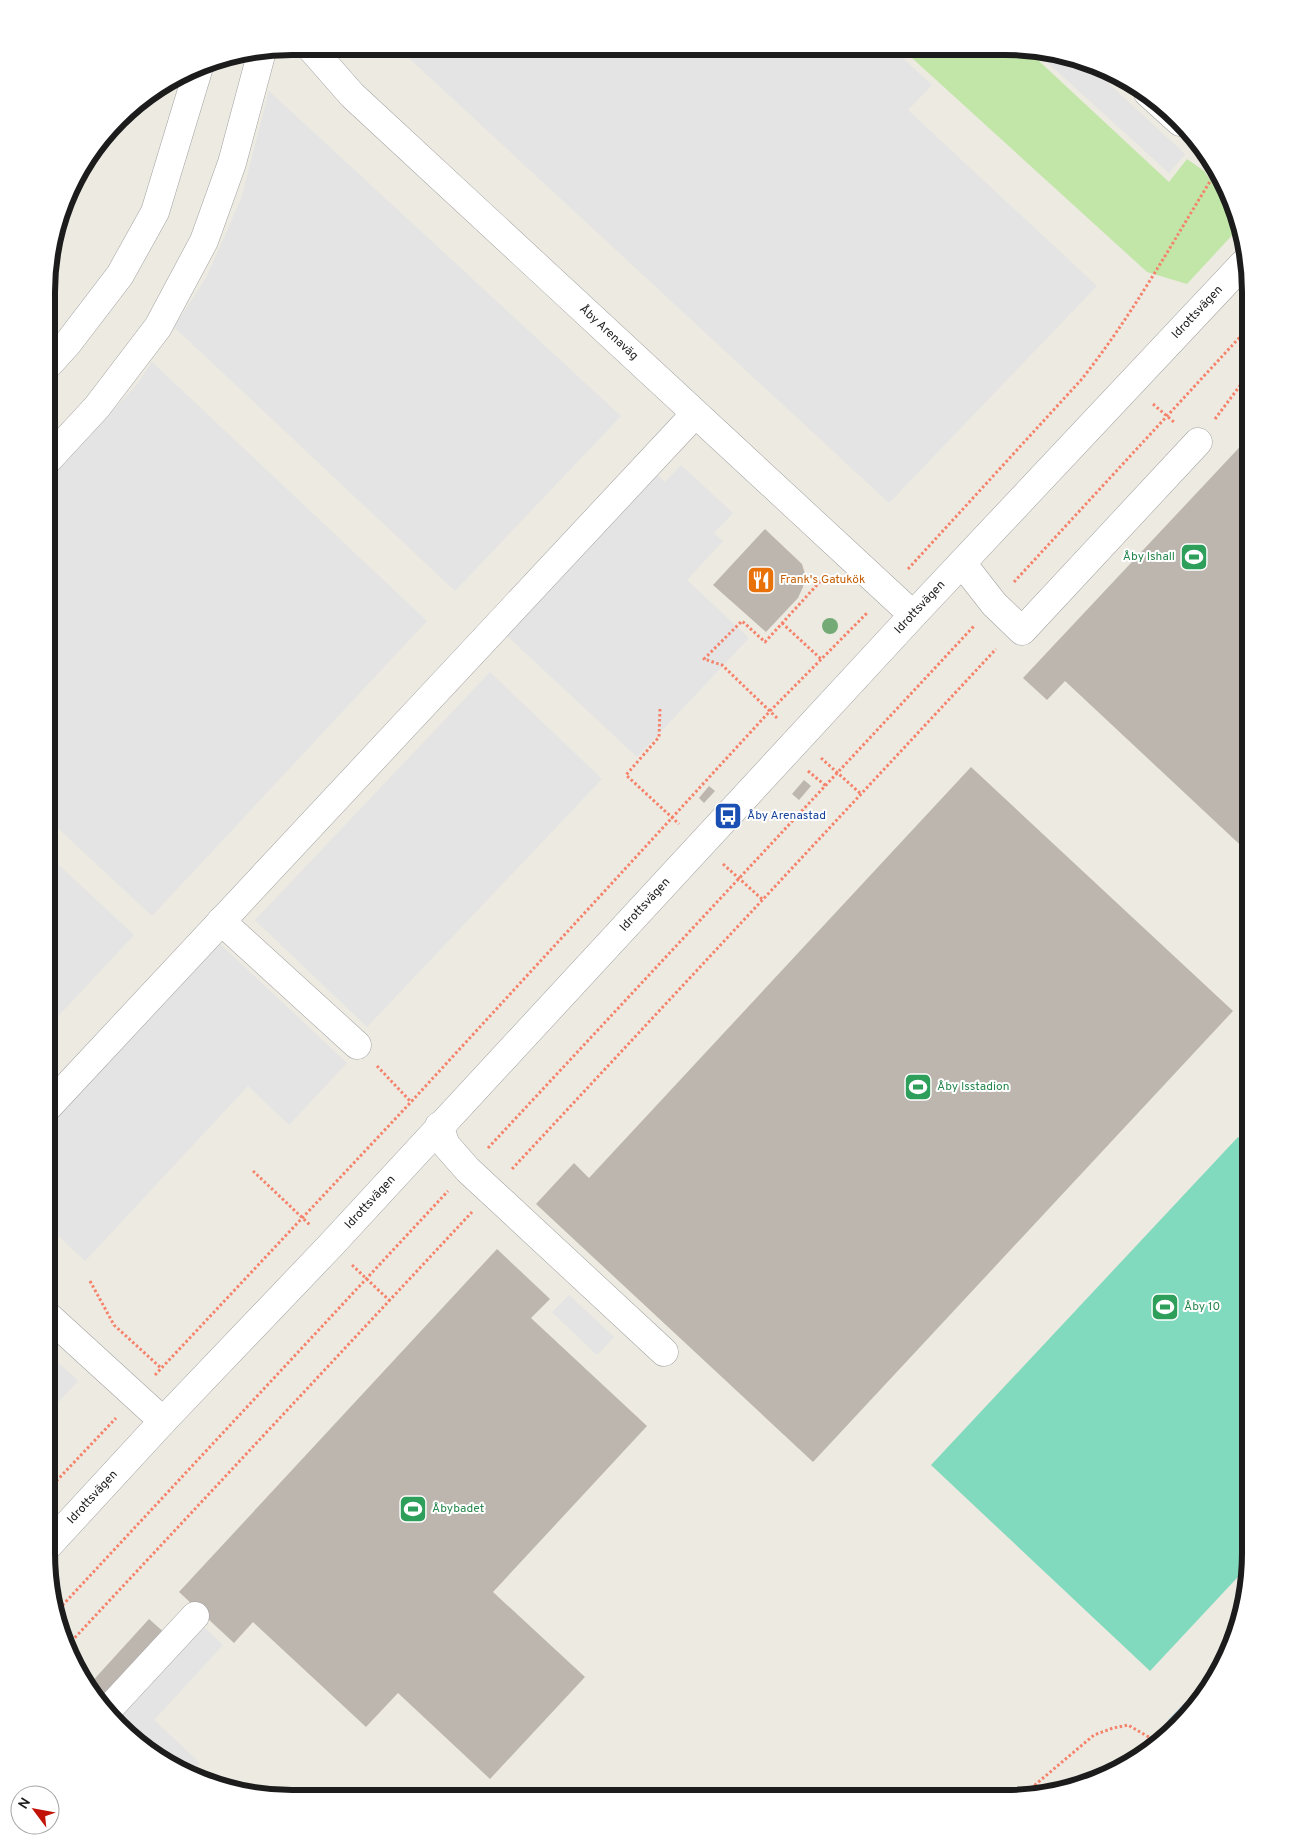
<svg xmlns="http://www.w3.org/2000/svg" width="1297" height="1845" viewBox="0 0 1297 1845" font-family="Overpass,sans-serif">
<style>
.grass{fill:#c2e6a8}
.pitch{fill:#81dabe}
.parking{fill:#e4e4e4}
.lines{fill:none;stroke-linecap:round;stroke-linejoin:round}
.stream{stroke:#a3c9da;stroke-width:10}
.building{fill:#bdb6ae}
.minor-casing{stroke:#a3a3a3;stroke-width:29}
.path{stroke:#f5826b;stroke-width:3;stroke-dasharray:2.5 2.5;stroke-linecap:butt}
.minor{stroke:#fff;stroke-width:28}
.tree{fill:#73aa76}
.labels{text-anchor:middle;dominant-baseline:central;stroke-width:4;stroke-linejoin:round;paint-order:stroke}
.street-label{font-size:12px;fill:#1c1c1c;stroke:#fff}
.leisure-label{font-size:12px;fill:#27864d;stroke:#fff;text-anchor:start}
.food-label{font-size:12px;fill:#c56008;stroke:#fff;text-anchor:start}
.transit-label{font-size:12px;fill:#164399;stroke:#fff;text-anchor:start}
.rim{fill:none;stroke:#1c1c1c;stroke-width:6}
</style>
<rect width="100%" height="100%" fill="#edeae1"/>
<polygon class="grass" points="901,48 1025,48 1169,182 1187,159 1204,171 1218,191 1226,186 1236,231 1187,284 1147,272"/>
<polygon class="pitch" points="1238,1137 1250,1149 1250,1564 1150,1671 931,1465"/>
<g class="parking">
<polygon points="397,47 892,48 932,85 908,110 1097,286 889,503"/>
<polygon points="1039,49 1084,61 1185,154 1169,173 1036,52"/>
<polygon points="269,91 621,416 455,591 174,327 206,278 241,199"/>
<polygon points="152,362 427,621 152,916 47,818 48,482 138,383"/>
<polygon points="681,465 733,513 714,533 723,541 687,580 749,638 637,757 506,635 656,474 665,482"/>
<polygon points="490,672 602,779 367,1027 255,920"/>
<polygon points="47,854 134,935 47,1028"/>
<polygon points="218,942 347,1063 289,1125 248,1086 85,1261 47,1225 47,1125"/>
<polygon points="569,1295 614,1337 597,1355 552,1312"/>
<polygon points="47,1352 78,1381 46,1415"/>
<polygon points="191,1615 223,1645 154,1720 200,1763 190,1774 155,1757 107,1715"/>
</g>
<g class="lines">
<g class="stream">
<polyline points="1172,1723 1213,1681"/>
<polyline points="1129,1763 1137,1756"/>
</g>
</g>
<g class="building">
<polygon points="1251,435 1251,855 1065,681 1047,700 1023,678"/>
<polygon points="765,529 802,564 805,574 803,587 798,598 766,632 713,585"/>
<polygon points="971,767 1233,1011 813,1462 536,1204 574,1163 589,1178"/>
<polygon points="804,780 811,786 799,800 792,794"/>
<polygon points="709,786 715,791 704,803 699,798"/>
<polygon points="497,1249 550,1299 531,1318 647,1426 493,1592 585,1677 490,1779 398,1693 366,1727 253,1622 234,1643 179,1592"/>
<polygon points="149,1619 167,1635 99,1702 88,1686"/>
</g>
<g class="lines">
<g class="minor-casing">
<g id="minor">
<path id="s1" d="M309 46 352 95 913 615"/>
<polyline points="1148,93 1180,122"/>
<polyline points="48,365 68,343 120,275 155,212 199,67"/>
<polyline points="48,460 97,407 158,327 204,241 232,163 262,51"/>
<polyline points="962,563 994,604 1022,631 1198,442"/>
<polyline points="221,921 357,1045"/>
<polyline points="47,1108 695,414"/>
<polyline points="439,1126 446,1145 468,1170 664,1352"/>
<polyline points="47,1315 163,1421"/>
<path id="s2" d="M46 1548 163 1421 331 1245 913 615 1244 263"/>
<polyline points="106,1712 195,1616"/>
</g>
</g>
<g class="path">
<polyline points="1153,404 1175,423"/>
<polyline points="1215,419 1251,371"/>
<path d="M908 569 1081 380C1133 315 1173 241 1217 170"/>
<polyline points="1014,582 1251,325"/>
<polyline points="782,623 821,659"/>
<polyline points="660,709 659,737 626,775 679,824"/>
<polyline points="777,718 722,665 704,659 742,621 765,642 826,575"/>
<polyline points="821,758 861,794"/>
<polyline points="808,771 826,786"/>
<polyline points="723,864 763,900"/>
<polyline points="377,1066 411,1102"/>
<polyline points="488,1148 974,626"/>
<polyline points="512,1169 996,649"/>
<polyline points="253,1171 310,1225"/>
<polyline points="352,1265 390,1301"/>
<polyline points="90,1281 114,1325 161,1368"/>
<polyline points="155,1375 411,1102 770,711 868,612"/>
<polyline points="46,1492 116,1418"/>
<polyline points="59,1609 448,1191"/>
<polyline points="68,1645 472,1212"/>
<polyline points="1023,1795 1094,1735 1113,1728 1128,1725 1159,1743"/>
</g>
<use href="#minor" class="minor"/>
</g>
<circle class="tree" cx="830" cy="626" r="8"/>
<defs>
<g id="stadium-square" transform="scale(1.4375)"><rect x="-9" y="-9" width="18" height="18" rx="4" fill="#2e9e5b" stroke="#fff"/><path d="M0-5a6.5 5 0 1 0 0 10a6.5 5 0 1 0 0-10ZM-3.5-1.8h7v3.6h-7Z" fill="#fff"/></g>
<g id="restaurant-square" transform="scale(1.4375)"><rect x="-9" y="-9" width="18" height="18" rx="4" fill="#e8710a" stroke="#fff"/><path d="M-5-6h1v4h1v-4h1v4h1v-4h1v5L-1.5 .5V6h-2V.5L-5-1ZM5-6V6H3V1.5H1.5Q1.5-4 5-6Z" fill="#fff"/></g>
<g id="bus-square" transform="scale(1.4375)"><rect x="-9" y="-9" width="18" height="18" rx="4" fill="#1a4fb4" stroke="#fff"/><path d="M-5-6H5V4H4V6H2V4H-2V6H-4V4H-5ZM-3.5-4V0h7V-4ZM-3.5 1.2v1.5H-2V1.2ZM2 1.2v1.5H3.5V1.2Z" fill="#fff"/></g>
</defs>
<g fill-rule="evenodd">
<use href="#stadium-square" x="1194" y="557"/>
<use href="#restaurant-square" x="761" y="580"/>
<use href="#bus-square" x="728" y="816"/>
<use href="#stadium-square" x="918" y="1087"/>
<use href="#stadium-square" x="1165" y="1307"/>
<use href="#stadium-square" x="413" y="1509"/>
</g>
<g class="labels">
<g class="street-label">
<text stroke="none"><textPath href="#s2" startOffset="1689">Idrottsvägen</textPath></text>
<text stroke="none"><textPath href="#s1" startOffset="415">Åby Arenaväg</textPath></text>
<text stroke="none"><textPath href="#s2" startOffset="1284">Idrottsvägen</textPath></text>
<text stroke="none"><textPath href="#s2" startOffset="879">Idrottsvägen</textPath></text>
<text stroke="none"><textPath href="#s2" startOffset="474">Idrottsvägen</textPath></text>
<text stroke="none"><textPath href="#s2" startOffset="69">Idrottsvägen</textPath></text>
</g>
<g class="leisure-label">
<text x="1175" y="557" text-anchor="end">Åby Ishall</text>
<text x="937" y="1087">Åby Isstadion</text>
<text x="1184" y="1307">Åby 10</text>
<text x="432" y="1509">Åbybadet</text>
</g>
<g class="food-label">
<text x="780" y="580">Frank's Gatukök</text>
</g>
<g class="transit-label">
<text x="747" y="816">Åby Arenastad</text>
</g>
</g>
<path d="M0 0H1297V1845H0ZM292 55H1005A237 237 0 0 1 1242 292V1553A237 237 0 0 1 1005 1790H292A237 237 0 0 1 55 1553V292A237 237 0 0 1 292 55Z" fill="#fff" fill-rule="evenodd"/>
<path class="rim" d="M292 55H1005A237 237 0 0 1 1242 292V1553A237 237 0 0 1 1005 1790H292A237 237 0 0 1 55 1553V292A237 237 0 0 1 292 55Z"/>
<g transform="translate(35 1810) rotate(302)"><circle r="24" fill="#ffffff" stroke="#a4a4a4"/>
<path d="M0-4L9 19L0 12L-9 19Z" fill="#c11307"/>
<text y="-8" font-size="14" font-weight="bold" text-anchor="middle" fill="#1c1c1c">N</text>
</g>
</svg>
